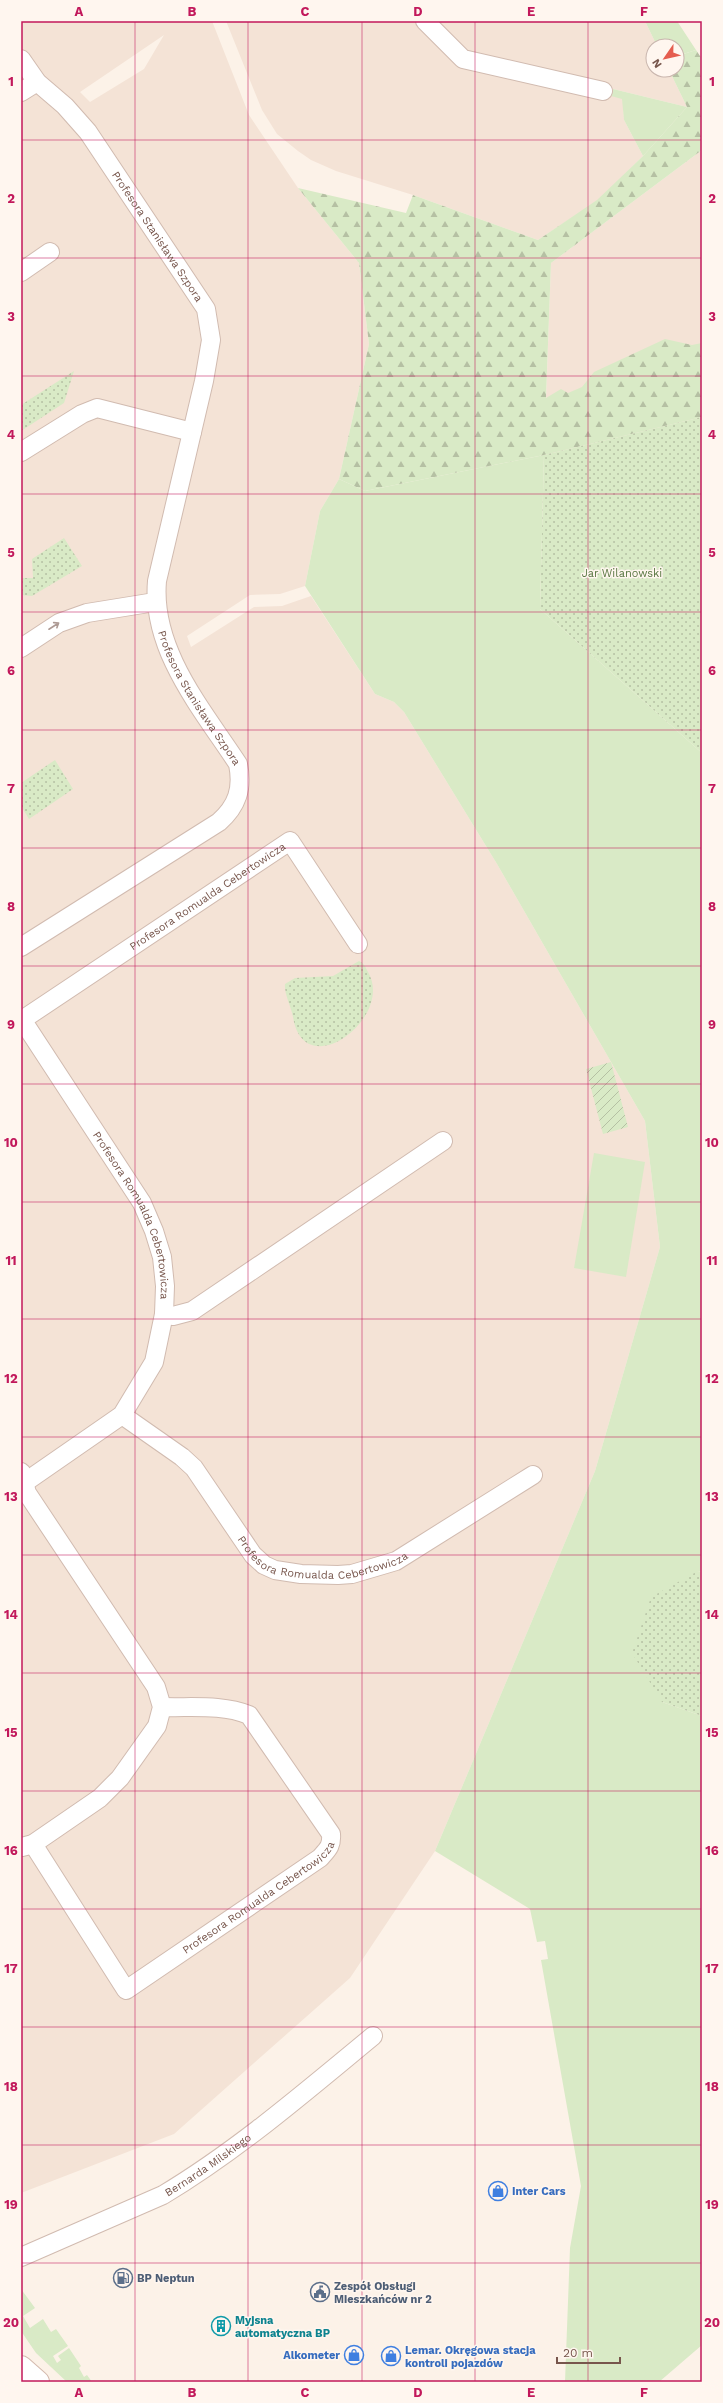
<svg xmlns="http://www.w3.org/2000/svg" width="723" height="2403" viewBox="0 0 723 2403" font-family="'Work Sans',sans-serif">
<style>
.residential{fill:#f4e3d6;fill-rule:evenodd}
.grass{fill:#d9eac6}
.forest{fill:url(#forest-firs)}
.park{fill:url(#park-dots)}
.garden{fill:url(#garden-furrows)}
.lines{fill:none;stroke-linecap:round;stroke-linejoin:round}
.street-casing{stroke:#d1bbb0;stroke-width:20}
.secondary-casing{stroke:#d4baae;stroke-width:24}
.street{stroke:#fff;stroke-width:18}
.secondary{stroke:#fff;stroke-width:22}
.oneway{stroke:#ad9a94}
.grid{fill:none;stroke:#c2185b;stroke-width:1;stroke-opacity:0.55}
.labels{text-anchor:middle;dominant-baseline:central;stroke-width:3;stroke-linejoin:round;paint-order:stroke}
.street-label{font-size:11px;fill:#77564c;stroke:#fff6ef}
.park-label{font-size:11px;fill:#587641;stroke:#fff6ef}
.shop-label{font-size:11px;font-weight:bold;fill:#366cbe;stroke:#fff6ef;text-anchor:start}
.service-label{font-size:11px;font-weight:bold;fill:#4e5e75;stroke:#fff6ef;text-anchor:start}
.culture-label{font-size:11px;font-weight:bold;fill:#0d838f;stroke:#fff6ef;text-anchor:start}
.neatline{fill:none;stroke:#c2185b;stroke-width:1.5}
.grid-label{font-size:13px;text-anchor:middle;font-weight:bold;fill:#c2185b}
</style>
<defs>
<pattern id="forest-firs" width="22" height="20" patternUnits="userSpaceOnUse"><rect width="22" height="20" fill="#d9eac6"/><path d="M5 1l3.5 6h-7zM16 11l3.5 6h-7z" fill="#b5c0a3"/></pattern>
<pattern id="park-dots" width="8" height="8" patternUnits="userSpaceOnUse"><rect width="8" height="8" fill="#d9eac6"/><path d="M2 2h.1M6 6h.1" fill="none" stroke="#b5c0a3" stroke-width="1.8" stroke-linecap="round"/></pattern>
<pattern id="garden-furrows" width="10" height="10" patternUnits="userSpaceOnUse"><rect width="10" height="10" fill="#d9eac6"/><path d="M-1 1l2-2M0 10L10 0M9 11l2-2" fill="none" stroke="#b5c0a3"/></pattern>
</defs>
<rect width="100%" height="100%" fill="#fcf2e8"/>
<g class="residential">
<path d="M21 21H212L249 115 298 188 359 263 369 344 339 479 320 511 305 586 280 594 250 595 187 636 191 647 254 607 282 606 311 596 375 694 394 702 404 712 497 864 645 1121 660 1247 595 1471 435 1851 350 1978 174 2134 21 2193ZM164 35 144 69 90 102 80 92Z"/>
<polygon points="226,21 645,21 657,46 653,46 653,70 669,70 687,107 613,89 623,99 624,120 643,156 597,201 538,240 413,195 336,171 311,160 298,151 277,134 262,110"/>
<polygon points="702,150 702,417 544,455 551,263"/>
</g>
<g class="grass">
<polygon points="645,21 677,21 696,50 677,56 677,46 657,46"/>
<polygon points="613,89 687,107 643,156 624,120 622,99 611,96"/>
<polygon points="544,455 540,609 702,753 702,1572 698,1571 662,1702 702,1716 702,2345 659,2382 565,2382 570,2248 581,2186 541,1960 548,1959 545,1941 537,1942 530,1909 435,1851 595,1471 660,1247 645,1121 497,864 404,712 394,702 375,694 305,586 320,511 339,479 365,491"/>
<polygon points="594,1153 645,1162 626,1277 574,1268"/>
<polygon points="21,2289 35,2308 23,2316 30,2328 43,2319 51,2332 56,2329 68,2346 53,2356 57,2363 61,2360 58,2356 69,2348 81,2366 79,2368 84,2377 87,2375 92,2382 67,2382 36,2353 21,2331"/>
</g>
<polygon class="forest" points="696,50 702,59 702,150 551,263 546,398 561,389 568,393 582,387 594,372 665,339 692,345 702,343 702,417 544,455 365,491 339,479 369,344 359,263 298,188 406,213 413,195 538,240 597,200 643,156 687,107 669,70 677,70 677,56"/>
<g class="park">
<polygon points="74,371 64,403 21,431 21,405"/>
<polygon points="702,417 702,753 540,609 544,455"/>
<polygon points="64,538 82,566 32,596 21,595 21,578 33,578 32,559"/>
<polygon points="55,760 73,789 29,819 21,806 21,783"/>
<path d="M359 961C364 963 366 968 368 972 395 1017 304 1086 293 1017 291 1006 284 994 285 984L295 978 333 976Z"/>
<polygon points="698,1571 702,1572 702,1716 662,1702 632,1653 651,1597"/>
</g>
<polygon class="garden" points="611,1062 628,1127 603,1134 586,1069"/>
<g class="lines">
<g class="street-casing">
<g id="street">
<polyline points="425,21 463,59 603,91"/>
<path id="s1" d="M21 59 37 82 65 106 88 132 206 309 211 340 204 381 157 581C151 650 202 709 238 764 243 789 237 806 219 822L21 947"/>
<polyline points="21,92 37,82"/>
<polyline points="21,272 50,252"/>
<polyline points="21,452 82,414 97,408 192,432"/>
<polyline points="21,648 59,623 87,613 155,602"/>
<path id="s2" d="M21 1018 142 1203 154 1231 162 1257 165 1286 164 1314 154 1362 122 1415 21 1485"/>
<path id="s3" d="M22 1020 290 841 358 944"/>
<polyline points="164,1314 173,1316 192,1311 443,1141"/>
<path id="s4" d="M122 1415 182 1457 194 1468 253 1555 264 1565 275 1570 301 1574 338 1575 352 1574 396 1561 533 1475"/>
<polyline points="21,1472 27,1493 156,1687 162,1707 157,1726 120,1778 100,1798 33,1844 22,1847"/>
<path id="s5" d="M33 1844 126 1990 320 1858C328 1849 332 1846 331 1834L249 1715C222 1704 191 1708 162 1707"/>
<path id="s6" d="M21 2257 163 2195C238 2150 305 2092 373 2036"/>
</g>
</g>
<g class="secondary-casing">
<polyline id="secondary" points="21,2367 38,2382"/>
</g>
<use href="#street" class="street"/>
<use href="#secondary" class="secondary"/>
</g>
<defs><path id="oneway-shaft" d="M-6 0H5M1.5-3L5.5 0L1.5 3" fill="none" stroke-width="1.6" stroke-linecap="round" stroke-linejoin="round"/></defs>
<use class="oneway" href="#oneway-shaft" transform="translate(54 626) rotate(-33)"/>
<path class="grid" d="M135 21V2382M248 21V2382M362 21V2382M475 21V2382M588 21V2382M21 140H702M21 258H702M21 376H702M21 494H702M21 612H702M21 730H702M21 848H702M21 966H702M21 1084H702M21 1202H702M21 1319H702M21 1437H702M21 1555H702M21 1673H702M21 1791H702M21 1909H702M21 2027H702M21 2145H702M21 2263H702"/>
<defs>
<g id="shop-ring" transform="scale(1)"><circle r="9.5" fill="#fff6ef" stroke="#3f7fe0" stroke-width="1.5"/><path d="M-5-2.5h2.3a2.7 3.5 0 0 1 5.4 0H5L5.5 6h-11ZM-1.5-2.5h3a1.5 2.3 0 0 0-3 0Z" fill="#3f7fe0"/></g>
<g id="fuel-ring" transform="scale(1)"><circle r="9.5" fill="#fff6ef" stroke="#5c6f8a" stroke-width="1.5"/><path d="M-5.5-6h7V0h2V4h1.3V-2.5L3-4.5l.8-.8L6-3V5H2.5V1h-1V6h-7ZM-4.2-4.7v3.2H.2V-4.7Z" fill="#5c6f8a"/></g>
<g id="civic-ring" transform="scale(1)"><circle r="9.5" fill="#fff6ef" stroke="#5c6f8a" stroke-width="1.5"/><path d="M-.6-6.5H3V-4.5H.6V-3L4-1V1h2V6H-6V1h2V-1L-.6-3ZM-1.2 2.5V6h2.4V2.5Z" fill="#5c6f8a"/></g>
<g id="building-ring" transform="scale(1)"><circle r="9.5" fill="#fff6ef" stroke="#0f9aa8" stroke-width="1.5"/><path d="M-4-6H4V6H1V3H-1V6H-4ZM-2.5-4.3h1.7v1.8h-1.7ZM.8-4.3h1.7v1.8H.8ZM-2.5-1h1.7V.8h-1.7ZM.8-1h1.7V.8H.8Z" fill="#0f9aa8"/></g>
</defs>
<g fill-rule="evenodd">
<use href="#shop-ring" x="498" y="2191"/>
<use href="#fuel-ring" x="123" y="2278"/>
<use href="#civic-ring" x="320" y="2292"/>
<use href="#building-ring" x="221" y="2326"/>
<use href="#shop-ring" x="354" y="2355"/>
<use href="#shop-ring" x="391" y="2356"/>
</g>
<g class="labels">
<g class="street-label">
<text stroke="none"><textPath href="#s1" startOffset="225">Profesora Stanisława Szpora</textPath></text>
<text stroke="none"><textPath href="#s1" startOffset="718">Profesora Stanisława Szpora</textPath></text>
<text stroke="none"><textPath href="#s3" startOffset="223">Profesora Romualda Cebertowicza</textPath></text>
<text stroke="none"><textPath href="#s2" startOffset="229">Profesora Romualda Cebertowicza</textPath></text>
<text stroke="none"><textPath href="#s4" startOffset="265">Profesora Romualda Cebertowicza</textPath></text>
<text stroke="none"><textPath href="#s5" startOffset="335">Profesora Romualda Cebertowicza</textPath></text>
<text stroke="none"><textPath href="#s6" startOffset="209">Bernarda Milskiego</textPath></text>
</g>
<g class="park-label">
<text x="622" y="573">Jar Wilanowski</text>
</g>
<g class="shop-label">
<text x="512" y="2191">Inter Cars</text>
<text x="405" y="2350">Lemar. Okręgowa stacja<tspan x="405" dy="13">kontroli pojazdów</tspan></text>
<text x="340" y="2355" text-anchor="end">Alkometer</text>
</g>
<g class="service-label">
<text x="137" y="2278">BP Neptun</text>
<text x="334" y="2286">Zespół Obsługi<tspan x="334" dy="13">Mieszkańców nr 2</tspan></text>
</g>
<g class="culture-label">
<text x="235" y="2320">Myjsna<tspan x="235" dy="13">automatyczna BP</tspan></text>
</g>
</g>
<rect width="723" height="2403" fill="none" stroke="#fff6ef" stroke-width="44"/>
<g transform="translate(665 58) rotate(236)"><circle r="19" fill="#fff6ef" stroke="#c9b6ae"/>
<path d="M0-3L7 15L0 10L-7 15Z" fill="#e55d4f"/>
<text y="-6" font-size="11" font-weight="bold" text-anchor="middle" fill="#77564c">N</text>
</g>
<path d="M557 2357v6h63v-6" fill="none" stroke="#77564c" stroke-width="2"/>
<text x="563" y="2357" font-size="12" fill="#77564c" stroke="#fff6ef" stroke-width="3" paint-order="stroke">20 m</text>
<rect x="22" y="22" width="679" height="2359" class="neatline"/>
<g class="grid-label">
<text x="79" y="16">A</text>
<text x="192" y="16">B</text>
<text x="305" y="16">C</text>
<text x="418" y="16">D</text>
<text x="531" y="16">E</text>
<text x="644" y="16">F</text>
<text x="11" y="86">1</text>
<text x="712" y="86">1</text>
<text x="11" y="203">2</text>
<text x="712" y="203">2</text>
<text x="11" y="321">3</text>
<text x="712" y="321">3</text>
<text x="11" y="439">4</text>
<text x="712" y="439">4</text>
<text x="11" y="557">5</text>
<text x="712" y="557">5</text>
<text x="11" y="675">6</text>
<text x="712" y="675">6</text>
<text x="11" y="793">7</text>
<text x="712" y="793">7</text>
<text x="11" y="911">8</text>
<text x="712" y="911">8</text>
<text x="11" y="1029">9</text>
<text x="712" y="1029">9</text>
<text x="11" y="1147">10</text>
<text x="712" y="1147">10</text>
<text x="11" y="1265">11</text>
<text x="712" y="1265">11</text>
<text x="11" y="1383">12</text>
<text x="712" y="1383">12</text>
<text x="11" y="1501">13</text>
<text x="712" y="1501">13</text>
<text x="11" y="1619">14</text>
<text x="712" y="1619">14</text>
<text x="11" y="1737">15</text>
<text x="712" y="1737">15</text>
<text x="11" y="1855">16</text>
<text x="712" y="1855">16</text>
<text x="11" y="1973">17</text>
<text x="712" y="1973">17</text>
<text x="11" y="2091">18</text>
<text x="712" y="2091">18</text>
<text x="11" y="2209">19</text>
<text x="712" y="2209">19</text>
<text x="11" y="2327">20</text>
<text x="712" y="2327">20</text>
<text x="79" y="2397">A</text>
<text x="192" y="2397">B</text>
<text x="305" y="2397">C</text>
<text x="418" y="2397">D</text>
<text x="531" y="2397">E</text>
<text x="644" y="2397">F</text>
</g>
</svg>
